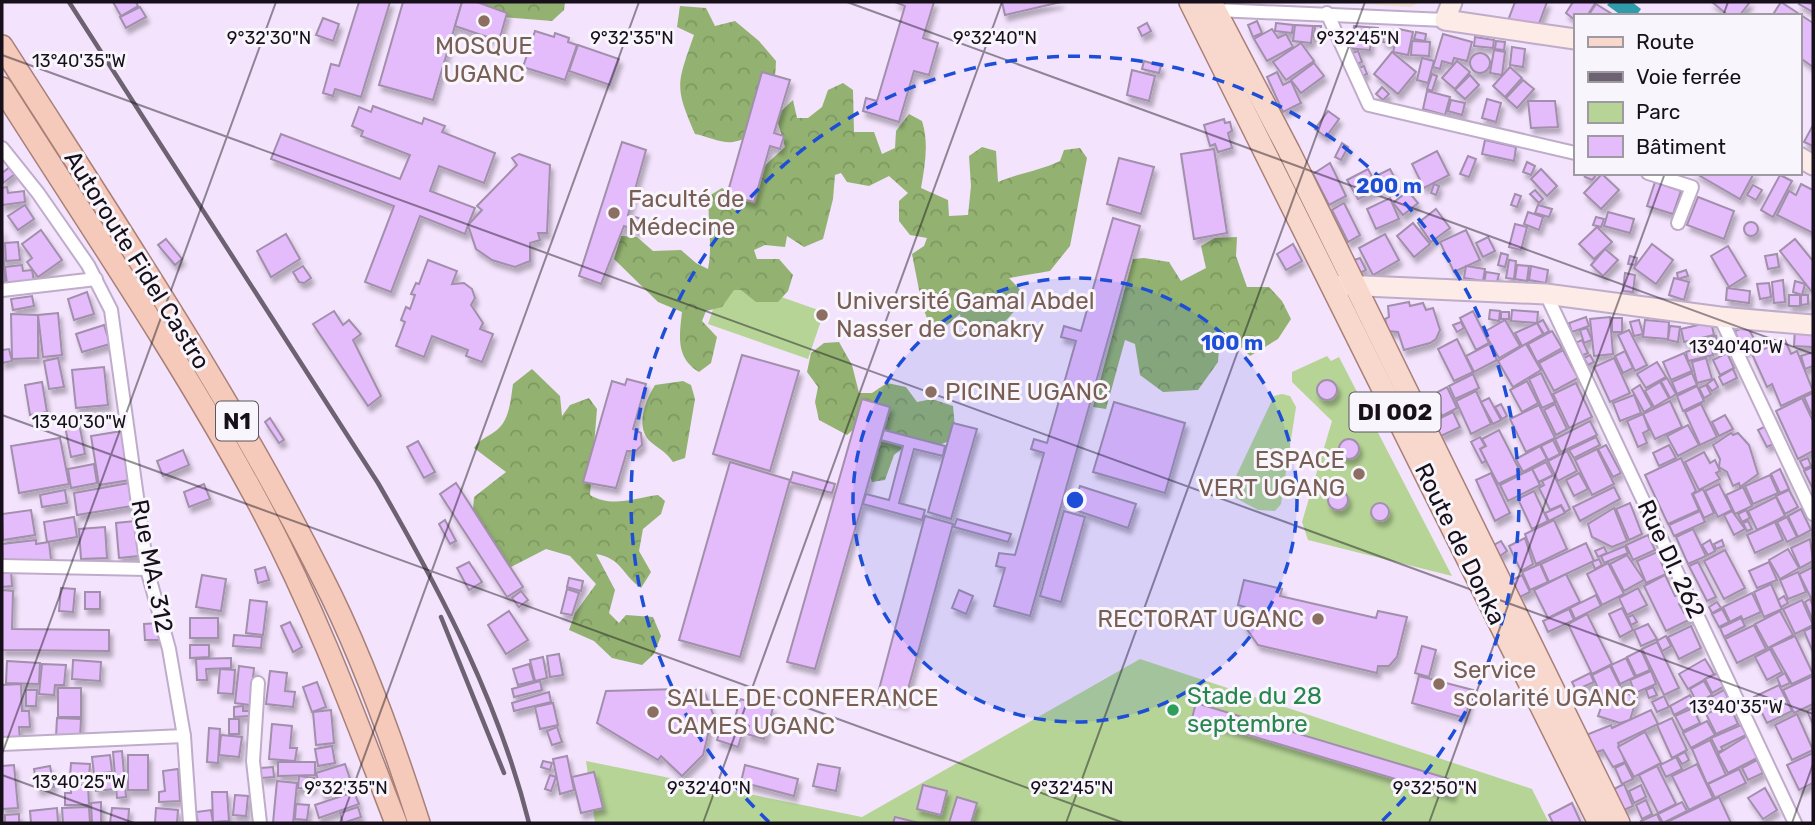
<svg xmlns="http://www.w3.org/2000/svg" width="1815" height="825" viewBox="0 0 1815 825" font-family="Rubik,sans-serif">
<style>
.commercial{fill:#f0dbcd}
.green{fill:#b6d496}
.forest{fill:url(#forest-crowns)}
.water{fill:#309ba9}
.building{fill:#e5bcfb;stroke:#a18fab;stroke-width:2;filter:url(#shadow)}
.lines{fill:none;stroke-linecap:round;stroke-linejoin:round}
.minor-casing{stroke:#bfacca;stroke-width:16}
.secondary-casing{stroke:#bfacca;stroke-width:23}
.primary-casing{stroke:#a78078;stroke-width:24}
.trunk-casing{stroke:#a78078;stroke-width:24}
.minor{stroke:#fff;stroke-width:12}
.secondary{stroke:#fcebe6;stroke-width:19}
.primary{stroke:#f8d7cc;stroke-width:21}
.trunk{stroke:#f6cabb;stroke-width:21}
.rail{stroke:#6c6272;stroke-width:4.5}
.ticks{fill:none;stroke:#17101a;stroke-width:2;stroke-opacity:0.45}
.ring{fill:none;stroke:#1d4ed8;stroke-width:3.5;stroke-dasharray:12 9}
.education-dot{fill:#8d6e63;stroke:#f9f5fc;stroke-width:2.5}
.leisure-dot{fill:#2e9e5b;stroke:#f9f5fc;stroke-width:2.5}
.labels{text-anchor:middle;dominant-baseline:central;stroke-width:6;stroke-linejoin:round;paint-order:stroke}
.shield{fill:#f9f5fc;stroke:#5b555e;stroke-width:2}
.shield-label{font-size:23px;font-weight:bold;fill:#17101a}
.education-label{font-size:24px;fill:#785e54;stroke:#f9f5fc;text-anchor:start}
.street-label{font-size:24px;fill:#17101a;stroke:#f9f5fc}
.leisure-label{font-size:24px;fill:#27864d;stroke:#f9f5fc;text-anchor:start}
.ticks-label{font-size:18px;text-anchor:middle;fill:#17101a;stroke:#f9f5fc;stroke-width:6;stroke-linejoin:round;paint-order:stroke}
.centre{fill:#1d4ed8;stroke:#f9f5fc;stroke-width:3.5}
.ring-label{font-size:21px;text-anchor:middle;font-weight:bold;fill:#1d4ed8;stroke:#f9f5fc;stroke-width:6;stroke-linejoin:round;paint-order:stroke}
</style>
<defs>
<pattern id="forest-crowns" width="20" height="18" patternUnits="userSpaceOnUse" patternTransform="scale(1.75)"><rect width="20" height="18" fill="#93b271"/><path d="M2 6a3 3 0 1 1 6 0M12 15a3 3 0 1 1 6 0" fill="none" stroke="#7e9861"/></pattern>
<filter id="shadow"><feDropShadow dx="3" dy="5.5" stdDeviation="2" flood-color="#0004"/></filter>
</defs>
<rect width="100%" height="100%" fill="#f3e3fc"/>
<polygon class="commercial" points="1329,2 1421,2 1410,7"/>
<g class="green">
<polygon points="724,277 824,312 808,359 708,324"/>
<polygon points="1327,356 1331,361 1339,357 1452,576 1308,540 1302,522 1332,421 1292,382 1292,372"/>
<polygon points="1282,394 1290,396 1296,407 1281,504 1275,511 1258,510 1230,495 1229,491 1274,396"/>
<polygon points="1140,659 1532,789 1549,823 595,823 586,761 862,817"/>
</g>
<g class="forest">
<polygon points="482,2 565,2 564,10 552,21 491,16"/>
<path d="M680 6 706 8 715 26 735 21 759 41 776 61C775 89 770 137 733 142 723 144 706 136 695 134 674 86 677 84 694 35L677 27Z"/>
<path d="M843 83 853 90 854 132H874L882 154 895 148 896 131 909 114 922 121C929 143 925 165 921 188L948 200 949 216 968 215 971 186 969 156 982 147 996 151 998 182C1019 173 1039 171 1060 161L1064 150 1080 148 1087 158 1070 246 1050 271 1009 278 1024 294C1019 309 997 334 980 336 975 337 968 334 963 334L960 314 940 331 930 326 922 305 912 254 924 246 927 238 910 235 899 221V201L908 193 889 176 869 186 847 182 841 173 835 175 833 199 823 239 804 247 787 236 785 247 765 245 754 250 757 259H779L793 275 788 291 778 302H756L741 290H734L722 307 706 311 702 321 717 337 711 363 699 372C676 358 679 337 682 312L658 302 614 259 621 236 637 237 653 251 681 250 696 263 708 269C713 245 707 221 709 196L722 188 743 203 747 182 785 147 776 116 793 100 797 118H808L822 107 828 90Z"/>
<polygon points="1237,237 1236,256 1247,287 1269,287 1282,301 1291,319 1278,339 1250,356 1226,332 1220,332 1218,362 1198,390 1163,392 1140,375 1135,344 1125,340 1106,409 1093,407 1133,259 1144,258 1169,262 1181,281 1206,268 1201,246 1215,238"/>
<polygon points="839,342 852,365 859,393 872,393 887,383 906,387 917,402 932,399 953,406 956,438 930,449 910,442 894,455 885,480 872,482 864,457 872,413 847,435 819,420 815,402 818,387 807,372 811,353 824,343"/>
<path d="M532 369 560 396 562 416 570 405 589 398 597 409 590 495C612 508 634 498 658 495L665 501 661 514 643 529 639 551 651 572 641 588C621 574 623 559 596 554L615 590 609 613 619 623 626 615 653 617 661 636 654 654 642 665 612 658 594 641 569 630 575 613 596 584 570 556 546 549 509 568 472 523 474 497 506 472 474 448C481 437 492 436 500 427 510 416 511 397 513 384Z"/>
<path d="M683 381 691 385 695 399 685 458 673 462C667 453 661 450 652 443 634 429 645 401 655 385Z"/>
</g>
<polygon class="water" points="1610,2 1632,2 1641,9 1636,16 1622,16 1607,5"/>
<g class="building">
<polygon points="113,2 136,2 138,6 121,16"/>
<polygon points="359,2 390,2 361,97 335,89 333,96 323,93 331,64 339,66"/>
<polygon points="403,2 462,2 433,100 379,85"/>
<polygon points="462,2 477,2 507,13 499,41 455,26"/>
<polygon points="895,2 934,2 923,38 938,43 929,75 914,71 899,122 863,111 866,98 877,101 905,6"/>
<polygon points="1002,2 1061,2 1005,15"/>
<polygon points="1515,2 1547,2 1534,37 1506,26"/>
<polygon points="1573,2 1596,2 1587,16 1575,16 1575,20 1566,13"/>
<polygon points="1712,2 1750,2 1739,16 1729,16"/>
<polygon points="1781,2 1813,23 1813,67 1799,57 1799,16 1772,16"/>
<polygon points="1800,2 1813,4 1813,12 1799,4"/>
<polygon points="1596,4 1612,14 1610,16 1588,16"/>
<polygon points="140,7 146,17 126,28 120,17"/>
<polygon points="323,18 339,24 333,41 316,35"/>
<polygon points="1257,21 1262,33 1253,37 1248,25"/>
<polygon points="1147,23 1151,31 1142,36 1138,28"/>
<polygon points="1276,23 1293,25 1292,33 1275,31"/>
<polygon points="1295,25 1313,26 1311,43 1293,41"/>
<polygon points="1315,26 1321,26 1320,37 1314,37"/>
<polygon points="1354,26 1378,28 1378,37 1353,35"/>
<polygon points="1272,29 1278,38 1286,34 1293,47 1267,61 1254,39"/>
<polygon points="1399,29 1413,32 1408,55 1393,52"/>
<polygon points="1385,30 1396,31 1394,44 1383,42"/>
<polygon points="535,31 554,37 555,33 569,38 568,42 577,45 565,80 523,67"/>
<polygon points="1416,32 1426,34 1425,41 1414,39"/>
<polygon points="1443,34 1472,42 1467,61 1454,58 1452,64 1442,61 1440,69 1433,67"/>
<polygon points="1346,37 1371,38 1370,50 1345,48"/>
<polygon points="1475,37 1494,40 1493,48 1474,46"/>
<polygon points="1412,41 1430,42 1429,56 1411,55"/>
<polygon points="1496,41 1505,42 1504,50 1495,49"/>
<polygon points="1301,43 1314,61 1286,80 1273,62"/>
<polygon points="578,45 619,59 610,85 569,71"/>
<polygon points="1512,47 1525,49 1523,67 1510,65"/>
<polygon points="1494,50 1505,52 1502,75 1490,73"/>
<polygon points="1358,51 1362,62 1356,64 1352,53"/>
<polygon points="1392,52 1416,72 1398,94 1374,74"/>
<circle cx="1480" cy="63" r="10"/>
<polygon points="1422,58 1434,61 1428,83 1417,80"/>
<polygon points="1144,61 1161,66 1159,73 1142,69"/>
<polygon points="1457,61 1470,72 1455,89 1442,78"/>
<polygon points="1314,63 1324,76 1301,93 1291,80"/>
<polygon points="1364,66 1367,74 1360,77 1356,69"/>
<polygon points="1510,67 1522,78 1505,97 1493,86"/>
<polygon points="1132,70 1155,76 1149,101 1127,95"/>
<polygon points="762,72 790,80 774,133 784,136 780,149 770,146 754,202 727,195"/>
<polygon points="1277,72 1283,85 1291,81 1301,103 1283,112 1267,77"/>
<polygon points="1432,74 1437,76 1432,91 1427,89"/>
<polygon points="1470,75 1479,85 1465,99 1455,90"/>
<polygon points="1523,80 1534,89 1517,108 1506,98"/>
<polygon points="1382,87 1389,94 1383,100 1376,94"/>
<polygon points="1427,91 1450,97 1445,115 1423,109"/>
<polygon points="1487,99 1501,103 1496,122 1482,118"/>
<polygon points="1451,100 1465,103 1462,115 1448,111"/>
<polygon points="1528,101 1555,101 1558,127 1531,128"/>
<polygon points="373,106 422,124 424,118 445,126 442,132 495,153 484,183 439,166 430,191 475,208 468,225 465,234 420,216 391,292 365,282 394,206 271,159 281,134 400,179 410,155 361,136 363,131 352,126 359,107 371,112"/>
<polygon points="1328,111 1339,119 1326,137 1315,129"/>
<polygon points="1224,119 1225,123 1230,122 1232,131 1228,133 1232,148 1218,152 1215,144 1210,146 1204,125"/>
<polygon points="1812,127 1813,128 1813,146 1804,142"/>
<polygon points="1485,140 1516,147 1514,161 1482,154"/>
<polygon points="622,142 646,150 628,215 642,219 638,231 624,226 601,284 579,276"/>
<polygon points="1342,143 1348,147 1341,160 1335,157"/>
<polygon points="1214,149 1227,233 1194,239 1181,154"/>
<polygon points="1437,151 1449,175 1424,188 1412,164"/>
<polygon points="519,154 550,165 547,233 538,233 540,240 530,243 530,261 515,267 492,260 476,249 468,225 482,210 477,206 517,165 512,158"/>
<polygon points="1468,156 1476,159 1469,177 1460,174"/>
<polygon points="1119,158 1154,167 1141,214 1107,204"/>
<polygon points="1527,162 1535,166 1531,175 1523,172"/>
<polygon points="1330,163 1346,196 1329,205 1313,174"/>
<polygon points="10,167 15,174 3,183 2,173"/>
<polygon points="1368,169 1379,190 1358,199 1347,180"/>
<polygon points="1390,169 1398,184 1383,191 1376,176"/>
<polygon points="1541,169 1557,186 1547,196 1531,179"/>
<polygon points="1583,173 1598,173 1592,180 1585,177"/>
<polygon points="1695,173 1754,173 1740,199"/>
<polygon points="1602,174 1619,190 1601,209 1584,193"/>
<polygon points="1780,175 1792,181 1773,217 1761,210"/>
<polygon points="1655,182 1681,191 1673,214 1647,206"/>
<polygon points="1434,184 1439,186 1436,195 1431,193"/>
<polygon points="1801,184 1813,190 1813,233 1777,215 1789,191 1796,195"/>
<polygon points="1753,185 1762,190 1756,200 1747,195"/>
<polygon points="7,187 8,193 24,191 25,202 2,205 2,188"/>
<polygon points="1535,190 1543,199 1539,203 1530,194"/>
<polygon points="1408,191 1418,203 1403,215 1393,203"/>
<polygon points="1515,194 1521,196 1517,207 1511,205"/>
<polygon points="1698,197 1734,211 1724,239 1687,225"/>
<polygon points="1390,198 1399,219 1376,229 1367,209"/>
<polygon points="1344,203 1360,235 1348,242 1332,210"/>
<polygon points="25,205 34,219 18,230 8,216"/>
<polygon points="1538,205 1552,209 1549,217 1535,213"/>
<polygon points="1436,209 1450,228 1431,242 1418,223"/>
<polygon points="1528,212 1543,217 1539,230 1524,224"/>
<polygon points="1608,212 1634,219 1630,233 1604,226"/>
<polygon points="1596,217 1604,219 1601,227 1593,225"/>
<polygon points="1113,218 1140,226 1030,616 994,606 1005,568 996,566 999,553 1015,555 1044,453 1031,449 1034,439 1047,443 1076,341 1061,337 1064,326 1081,331"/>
<circle cx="1751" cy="229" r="7"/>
<polygon points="1413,223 1430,244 1414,257 1397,236"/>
<polygon points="1515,224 1527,227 1521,250 1509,247"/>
<polygon points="1597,227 1612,242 1594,259 1579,244"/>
<polygon points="2,229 5,282 2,282"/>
<polygon points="41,230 62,260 38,277 27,262 32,258 22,244"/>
<polygon points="1466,230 1480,260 1454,272 1440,242"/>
<polygon points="286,234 300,259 271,277 257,251"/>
<polygon points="1385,234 1399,260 1373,275 1359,248"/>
<polygon points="1488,237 1495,251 1483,257 1476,243"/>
<polygon points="166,239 182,259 175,265 158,245"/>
<polygon points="1795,239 1813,261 1812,292 1780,251"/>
<polygon points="18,242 20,260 6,261 5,243"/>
<polygon points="1293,244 1302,261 1286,270 1277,254"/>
<polygon points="1652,244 1673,260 1656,284 1634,268"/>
<polygon points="1728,246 1746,276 1729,287 1711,256"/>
<polygon points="1605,249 1618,260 1603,276 1591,265"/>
<polygon points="1501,253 1508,255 1505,267 1498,265"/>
<polygon points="1777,254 1779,267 1768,269 1765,256"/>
<polygon points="1630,256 1637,258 1635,265 1628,264"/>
<polygon points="1360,258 1366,270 1360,273 1354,260"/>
<polygon points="428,260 457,271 452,284 464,283 472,289 475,298 471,305 483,323 480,329 493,334 482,362 466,356 468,350 432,336 424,357 396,346 405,322 401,320 406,307 410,309 415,295 411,294 416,283 419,284"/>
<polygon points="1509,260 1516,261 1514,279 1506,278"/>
<polygon points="22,265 23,271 32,270 34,281 7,284 5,267"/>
<polygon points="1517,265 1529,266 1527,281 1515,279"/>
<polygon points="303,266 311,278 304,283 299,282 293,272"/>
<polygon points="1466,266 1485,269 1483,281 1464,278"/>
<polygon points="1531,266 1548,270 1546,283 1529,280"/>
<polygon points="1686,270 1688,276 1678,279 1677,273"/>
<polygon points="1486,272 1499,274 1496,286 1484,283"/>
<polygon points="1625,273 1635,275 1633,292 1623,291"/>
<polygon points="1674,278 1689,282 1684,300 1669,295"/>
<polygon points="1783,280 1785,302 1774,303 1772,282"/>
<polygon points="1795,281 1805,284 1802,295 1793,292"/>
<polygon points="1769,283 1771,297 1760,299 1757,284"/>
<polygon points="1727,288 1750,291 1749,303 1726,300"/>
<polygon points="87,292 94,314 74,320 68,299"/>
<rect x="1789" y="295" width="11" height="11"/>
<polygon points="1801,295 1808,295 1808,304 1801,305"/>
<polygon points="32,296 34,306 13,310 11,299"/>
<polygon points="1409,302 1410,306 1423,303 1426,310 1433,308 1440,330 1436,339 1430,343 1404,350 1398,332 1388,331 1385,319 1389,317 1388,306"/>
<polygon points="1490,310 1500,311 1499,321 1489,319"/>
<polygon points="1512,310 1538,312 1537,323 1511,321"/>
<polygon points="334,311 343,325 349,320 361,334 353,340 381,396 368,406 313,324"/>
<polygon points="1473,311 1489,343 1476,350 1460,318"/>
<rect x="1501" y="312" width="8" height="7"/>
<polygon points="58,313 62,355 43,357 38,315"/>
<polygon points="11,314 38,315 38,358 12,359"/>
<polygon points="1586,317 1589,326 1572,332 1569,323"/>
<polygon points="1610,317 1613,354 1594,356 1590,319"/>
<rect x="1612" y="318" width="10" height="14"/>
<polygon points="1505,320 1520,346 1499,358 1484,332"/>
<polygon points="1543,320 1549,331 1544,334 1537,323"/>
<polygon points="1639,320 1643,334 1634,336 1630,322"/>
<polygon points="1645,320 1669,322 1668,339 1643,337"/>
<polygon points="1461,322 1464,328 1457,332 1453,325"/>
<polygon points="1711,322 1714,335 1684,342 1681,329"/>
<polygon points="1537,323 1543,334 1522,346 1515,333"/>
<polygon points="104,325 110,344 82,352 76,334"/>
<polygon points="1670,326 1680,327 1678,342 1668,340"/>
<polygon points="1747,326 1758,346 1743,352 1735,331"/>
<polygon points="1587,328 1592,340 1584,343 1580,330"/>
<polygon points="1795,328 1813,329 1813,347 1794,346"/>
<polygon points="1629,330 1647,365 1635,371 1618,335"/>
<polygon points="1552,331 1562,348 1537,362 1528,344"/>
<polygon points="1716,336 1719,348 1712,349 1713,355 1688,361 1686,352 1692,350 1690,343"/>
<polygon points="1457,339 1473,372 1454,381 1438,349"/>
<polygon points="1582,340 1588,353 1581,356 1575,343"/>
<polygon points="1785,340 1791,354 1797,351 1813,391 1781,406 1772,384 1767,387 1752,354"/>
<polygon points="1489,344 1497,360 1474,372 1466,356"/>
<polygon points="1526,344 1541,370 1513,387 1498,361"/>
<polygon points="9,349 12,361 2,363 2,350"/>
<polygon points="1563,350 1578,378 1554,391 1539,363"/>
<polygon points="1625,351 1633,368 1623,373 1615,356"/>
<polygon points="1813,352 1813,366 1805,369 1801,356"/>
<polygon points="1684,353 1692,371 1671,380 1663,362"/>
<polygon points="1727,353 1734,368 1720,375 1713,360"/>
<polygon points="742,355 799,371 770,471 713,454"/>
<polygon points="1590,355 1594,362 1588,365 1584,358"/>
<polygon points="58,358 64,387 49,389 44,361"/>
<polygon points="1614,358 1630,393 1610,402 1594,367"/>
<polygon points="1706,358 1712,379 1697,383 1692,362"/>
<polygon points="1657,362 1666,377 1646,388 1637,374"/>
<polygon points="104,367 108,405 76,408 72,370"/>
<polygon points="1733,369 1737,378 1723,385 1719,377"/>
<polygon points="1541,373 1555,402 1542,408 1529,379"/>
<polygon points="1692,373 1697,385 1677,394 1672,382"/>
<polygon points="1473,374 1479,388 1455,399 1449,386"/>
<polygon points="1667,378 1676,394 1670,398 1661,381"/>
<polygon points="627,379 646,384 633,429 641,433 642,445 636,451 627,451 616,488 583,482 612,381 625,385"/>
<polygon points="1714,379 1718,387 1712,391 1707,384"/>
<circle cx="1327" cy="390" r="10"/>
<polygon points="1527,381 1538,403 1522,412 1510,390"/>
<polygon points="42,382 47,412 30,415 25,385"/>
<polygon points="1660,382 1669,398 1654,407 1645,391"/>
<polygon points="1576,383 1592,417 1569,428 1553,394"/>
<polygon points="1640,385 1652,407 1644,412 1632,390"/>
<polygon points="1706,385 1711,394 1704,398 1699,388"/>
<polygon points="1697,386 1704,401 1683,411 1677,396"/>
<polygon points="1447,387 1457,408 1442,416 1432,395"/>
<polygon points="1476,391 1491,424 1471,434 1456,401"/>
<polygon points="1813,393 1813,412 1811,413 1804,397"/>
<polygon points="1431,395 1441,415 1426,423 1416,403"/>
<polygon points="1634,395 1641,413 1620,421 1613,403"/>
<polygon points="1489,398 1501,420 1493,424 1481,402"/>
<polygon points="1802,398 1813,421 1813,451 1798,459 1776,411"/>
<polygon points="862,399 890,407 815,669 787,662"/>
<polygon points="1670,401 1682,427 1655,439 1643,414"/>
<polygon points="1114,402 1185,423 1165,493 1093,472"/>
<polygon points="1501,404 1507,416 1502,419 1495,407"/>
<polygon points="1555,404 1567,429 1556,435 1544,410"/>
<polygon points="1701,404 1717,437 1700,445 1685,412"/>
<polygon points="1539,405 1555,438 1526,452 1510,419"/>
<polygon points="1453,412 1460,427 1441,436 1434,421"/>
<polygon points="1643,414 1649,430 1643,433 1647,443 1638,447 1627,421"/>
<polygon points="1725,415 1733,429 1719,436 1712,422"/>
<polygon points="270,418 284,440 279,443 265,422"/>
<polygon points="1590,421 1597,435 1561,452 1555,439"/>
<polygon points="79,423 85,454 71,457 65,426"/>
<polygon points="953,423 977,429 951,519 928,512"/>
<polygon points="1688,425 1699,445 1678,456 1667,436"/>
<polygon points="1768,425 1777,442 1767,447 1758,430"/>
<polygon points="884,430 945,446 943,456 914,449 899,503 925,510 922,520 863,504 866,494 889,500 903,446 881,440"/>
<polygon points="1499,430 1521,473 1498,484 1480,449 1486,446 1482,439"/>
<polygon points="122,431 130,480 99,485 91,436"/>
<polygon points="1731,433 1733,435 1738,433 1749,445 1758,474 1740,487 1739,483 1733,486 1727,472 1719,467 1720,459 1713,445"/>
<polygon points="1480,437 1485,446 1480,449 1486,461 1482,463 1471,442"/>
<polygon points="1596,437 1600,445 1574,458 1569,450"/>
<polygon points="60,438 69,484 19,493 11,446"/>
<circle cx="1349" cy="449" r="10"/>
<polygon points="1553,440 1560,454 1548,460 1541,446"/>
<polygon points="418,441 435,472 424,478 407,447"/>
<polygon points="1606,445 1621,473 1613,477 1598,449"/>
<polygon points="1669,445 1676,458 1659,466 1653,453"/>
<polygon points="1540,446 1547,459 1523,472 1516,459"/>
<polygon points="1597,449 1614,484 1592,495 1575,460"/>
<polygon points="183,450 189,465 163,476 157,461"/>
<polygon points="1567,451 1577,471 1558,481 1548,461"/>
<polygon points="1704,452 1710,463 1715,460 1720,471 1716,473 1720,479 1699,490 1685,462"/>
<polygon points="1681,458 1696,491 1692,494 1699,510 1668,524 1645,475"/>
<polygon points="1808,458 1811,466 1804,469 1800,461"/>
<polygon points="730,462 790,480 740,657 679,640"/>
<polygon points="1546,462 1553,475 1539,482 1532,469"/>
<polygon points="94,464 97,483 71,488 68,469"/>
<polygon points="1812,467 1813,470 1813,489 1804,471"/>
<polygon points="1532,469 1540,485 1508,501 1500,485"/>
<polygon points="1780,469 1789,489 1780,493 1771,474"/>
<polygon points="793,472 835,484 832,493 790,482"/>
<polygon points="1491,473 1510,513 1495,521 1476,480"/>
<polygon points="1579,473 1588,489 1574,496 1566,480"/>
<polygon points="1554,475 1570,509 1565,512 1561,505 1550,510 1539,488 1544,485 1542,481"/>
<polygon points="1770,475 1778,493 1753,504 1745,486"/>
<polygon points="129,483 132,506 77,515 74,493"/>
<polygon points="456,483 523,587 507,597 440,494"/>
<polygon points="204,484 210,499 189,507 184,492"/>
<polygon points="1719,484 1732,510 1718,517 1705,491"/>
<polygon points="1080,486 1136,504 1128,528 1072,509"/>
<polygon points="1614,487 1620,499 1580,521 1573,507"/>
<polygon points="1743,487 1752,506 1735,514 1726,495"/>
<polygon points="1703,489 1714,513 1704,518 1693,494"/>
<circle cx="1338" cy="500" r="10"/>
<polygon points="65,490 67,503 42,507 40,495"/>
<polygon points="1789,490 1798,507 1785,514 1776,496"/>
<polygon points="1534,491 1548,521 1532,529 1518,499"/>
<polygon points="1776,497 1785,516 1757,530 1748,511"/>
<circle cx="1380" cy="512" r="9"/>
<polygon points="1630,503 1642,534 1629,540 1616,509"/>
<polygon points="1561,506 1565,513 1549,521 1545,513"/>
<polygon points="1614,508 1627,541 1612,547 1592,537 1588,524"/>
<polygon points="1801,509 1811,530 1798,537 1788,516"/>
<polygon points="31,510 35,535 3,540 2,514"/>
<polygon points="1746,510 1750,518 1742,522 1738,514"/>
<polygon points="1064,511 1085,517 1061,602 1040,596"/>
<polygon points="1700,511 1705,522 1674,536 1669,525"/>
<polygon points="1732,511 1745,529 1734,535 1724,515"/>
<polygon points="925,516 953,524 904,704 877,697"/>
<polygon points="74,517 77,537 47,542 44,522"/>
<polygon points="1787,517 1797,537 1787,542 1777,522"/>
<polygon points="957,519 1011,534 1008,542 954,527"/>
<polygon points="445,520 456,541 450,544 439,524"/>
<polygon points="1554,520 1567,549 1536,564 1525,534"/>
<polygon points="135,521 139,556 119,558 116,523"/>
<polygon points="1748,521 1752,529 1747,531 1743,523"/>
<polygon points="1775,522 1783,540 1755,553 1747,535"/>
<polygon points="105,527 107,558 81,559 79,529"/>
<polygon points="1693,529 1706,556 1688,564 1676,537"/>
<polygon points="1648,535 1655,550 1633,560 1626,545"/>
<polygon points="1525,538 1533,564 1521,571 1509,546"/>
<polygon points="1810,539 1813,561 1800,568 1791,548"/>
<polygon points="36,540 36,544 49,542 51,560 3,566 2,544"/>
<polygon points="1710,540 1715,551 1708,555 1702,545"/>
<polygon points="1722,540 1724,546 1716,549 1714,544"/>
<polygon points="1501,541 1507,551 1500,556 1494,545"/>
<polygon points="1586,543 1594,561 1549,582 1541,564"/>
<polygon points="1625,546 1628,553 1604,563 1601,556"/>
<polygon points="1604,547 1607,553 1598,557 1595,551"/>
<polygon points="1788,549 1799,568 1780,579 1769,560"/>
<polygon points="1725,550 1745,588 1724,599 1704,561"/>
<polygon points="1657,552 1666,574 1646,583 1637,561"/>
<polygon points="1627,555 1644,580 1624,591 1610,564"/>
<polygon points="1599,559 1602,565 1595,569 1592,562"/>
<polygon points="469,562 482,582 469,590 457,568"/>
<polygon points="1698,562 1716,597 1707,601 1689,566"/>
<polygon points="1769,562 1777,580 1757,588 1749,571"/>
<polygon points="1608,563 1624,594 1602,605 1587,574"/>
<polygon points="1540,564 1548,582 1530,590 1522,572"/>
<polygon points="265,567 269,580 258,583 255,570"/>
<polygon points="1813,567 1813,602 1799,574"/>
<polygon points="11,570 12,586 2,587 2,571"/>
<polygon points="1798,572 1806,592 1788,599 1780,580"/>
<polygon points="1566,574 1580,602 1548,618 1534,590"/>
<polygon points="202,575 226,579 221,611 196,607"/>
<polygon points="1522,575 1530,592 1520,597 1512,580"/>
<polygon points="1665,575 1675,596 1681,593 1685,601 1679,604 1684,613 1689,610 1693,618 1666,631 1644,586"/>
<polygon points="569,578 583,581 581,591 567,587"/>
<polygon points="1244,580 1282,589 1280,596 1376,618 1378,611 1407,617 1397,657 1389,666 1378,666 1377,673 1258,645 1244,625 1245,607 1238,605"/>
<polygon points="1771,584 1782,609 1764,617 1754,592"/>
<polygon points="61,588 75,589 73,612 59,611"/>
<polygon points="1638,588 1647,605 1627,615 1619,598"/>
<polygon points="567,589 579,593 572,615 561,613"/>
<polygon points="2,590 13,591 12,629 109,630 109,651 2,650"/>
<polygon points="959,590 973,596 966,614 952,608"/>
<polygon points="521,591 528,600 519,607 512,598"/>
<rect x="85" y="592" width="15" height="17"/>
<polygon points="1752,593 1761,612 1743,620 1741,616 1730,622 1723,607"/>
<polygon points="1596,595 1601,606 1575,619 1570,608"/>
<polygon points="1784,596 1788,603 1781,607 1778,600"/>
<polygon points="1810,599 1813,606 1813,621 1805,602"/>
<polygon points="250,600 267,602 263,635 246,633"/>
<polygon points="1802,600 1813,625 1795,634 1783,609"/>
<polygon points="1717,602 1721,608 1712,613 1709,607"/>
<polygon points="1622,608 1633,630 1620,637 1609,614"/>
<polygon points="1569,609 1574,620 1548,632 1543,621"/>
<polygon points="1722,609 1729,622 1719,627 1712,614"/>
<polygon points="509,611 528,640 506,654 488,625"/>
<polygon points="1780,611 1793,635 1768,648 1755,624"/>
<polygon points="1587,614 1612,664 1592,674 1568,624"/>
<polygon points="1633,615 1637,622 1631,625 1628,617"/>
<rect x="190" y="618" width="28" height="20"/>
<polygon points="1741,618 1745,626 1724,637 1720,628"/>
<polygon points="290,622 302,647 293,652 281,626"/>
<polygon points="158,623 159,640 145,640 144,624"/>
<polygon points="1648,624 1657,639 1641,646 1634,630"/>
<polygon points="1754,625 1766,649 1737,663 1725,639"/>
<polygon points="1691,626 1701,648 1679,659 1668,637"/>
<polygon points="1813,627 1813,652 1804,631"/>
<polygon points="234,635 262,637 261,648 233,646"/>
<polygon points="1666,636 1671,646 1662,651 1657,641"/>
<polygon points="1795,636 1813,674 1792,684 1771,647"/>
<polygon points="1657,642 1679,688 1664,695 1642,649"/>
<polygon points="190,645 209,645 209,657 190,658"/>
<polygon points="1422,646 1436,650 1429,677 1415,673"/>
<polygon points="1770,649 1782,672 1767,680 1755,657"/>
<polygon points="1641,650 1650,670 1636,676 1627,657"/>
<polygon points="559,654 563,675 550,677 547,656"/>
<polygon points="543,657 547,678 535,681 530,660"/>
<polygon points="231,658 231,668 206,669 207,680 197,680 196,659"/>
<polygon points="1626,658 1635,677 1620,684 1611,665"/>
<polygon points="1705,659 1714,674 1688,689 1679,674"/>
<polygon points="73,660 101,662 100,681 72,679"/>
<polygon points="7,661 40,663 39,684 6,683"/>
<polygon points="42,664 66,665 64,685 55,685 54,695 39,694"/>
<polygon points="529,664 534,681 518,685 513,669"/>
<polygon points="239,666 254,668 250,705 235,703"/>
<polygon points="1610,666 1622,690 1603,699 1592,675"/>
<polygon points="220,669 235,670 233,694 218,693"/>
<polygon points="270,671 287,673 285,691 295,692 293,707 266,704"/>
<polygon points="1651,671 1656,684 1635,693 1630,680"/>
<polygon points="1590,673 1594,682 1576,690 1572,682"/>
<polygon points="1718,673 1725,686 1712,693 1705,679"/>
<polygon points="1785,673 1790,683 1781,687 1777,678"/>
<polygon points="1419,676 1473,690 1465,718 1412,703"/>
<polygon points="1813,676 1813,704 1794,713 1783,690"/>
<polygon points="540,681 542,690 514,697 512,689"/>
<polygon points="1704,681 1712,695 1697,703 1690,689"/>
<polygon points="317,682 326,707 312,712 303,687"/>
<polygon points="21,684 22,711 29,711 30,727 19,727 20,740 2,740 2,685"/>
<polygon points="1779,685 1792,711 1767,723 1754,697"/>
<polygon points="1653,687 1657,695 1649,698 1646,690"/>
<rect x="58" y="688" width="23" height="29"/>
<polygon points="703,688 713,714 703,755 682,776 661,756 658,760 597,723 606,691 678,689 680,694"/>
<polygon points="26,690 37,690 36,706 26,706"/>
<polygon points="1724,690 1729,700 1712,710 1706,700"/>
<polygon points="549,692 551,702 514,711 512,703"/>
<polygon points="1622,692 1637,697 1630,720 1620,723 1598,716 1604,699"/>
<polygon points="1690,695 1695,704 1674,715 1670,706"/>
<polygon points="1664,696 1669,707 1657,712 1652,702"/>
<polygon points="740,699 773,708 764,739 747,734 749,726 734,722"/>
<polygon points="553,703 558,725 540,729 535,707"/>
<polygon points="1196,703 1456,781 1452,796 1192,718"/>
<polygon points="1729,704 1738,724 1716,734 1706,714"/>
<polygon points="243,706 243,711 250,711 250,716 234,717 234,707"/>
<polygon points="1693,708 1700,723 1683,731 1675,716"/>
<polygon points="1813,708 1813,724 1807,711"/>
<polygon points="331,710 334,743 316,745 313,712"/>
<polygon points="1651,710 1658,724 1618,743 1625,762 1613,767 1603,750 1588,755 1581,737 1611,725 1612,728"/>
<polygon points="1797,714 1813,750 1792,760 1775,725"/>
<polygon points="57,718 81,719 80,738 56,737"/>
<polygon points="1672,718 1687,750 1672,758 1657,725"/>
<rect x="229" y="719" width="10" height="15"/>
<polygon points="1707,721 1715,735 1691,748 1683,733"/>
<polygon points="272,724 292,726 290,748 297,748 295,761 269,759"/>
<polygon points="722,724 743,731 738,747 717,740"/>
<polygon points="1741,725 1746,735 1721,747 1723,750 1718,752 1711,738"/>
<polygon points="557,727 562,742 552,745 547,731"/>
<polygon points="209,728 220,729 218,763 207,762"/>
<polygon points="1645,732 1661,763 1634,777 1618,747"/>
<polygon points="1750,734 1761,756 1728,773 1718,754"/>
<polygon points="221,735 242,737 239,757 219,755"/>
<polygon points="1710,740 1726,775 1707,784 1692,749"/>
<polygon points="332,746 335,763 318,766 315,749"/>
<polygon points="122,751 126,797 117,798 113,752"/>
<polygon points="1685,752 1689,760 1682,764 1677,756"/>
<polygon points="1813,753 1813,783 1799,790 1787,765"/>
<polygon points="110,755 112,772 94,774 92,757"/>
<rect x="128" y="755" width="20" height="35"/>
<polygon points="567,756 574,790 560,794 553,759"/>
<polygon points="1676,757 1682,769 1666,777 1660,765"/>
<polygon points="1757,760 1763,773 1748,780 1742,768"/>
<polygon points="543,761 552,763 550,770 541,767"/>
<polygon points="278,762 315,762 315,775 278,776"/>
<polygon points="71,763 90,764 89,778 70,777"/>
<polygon points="1625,763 1633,779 1622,784 1615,768"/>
<polygon points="345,764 352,785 323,795 316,773"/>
<polygon points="818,764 840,768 836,791 813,786"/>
<polygon points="1697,764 1713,798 1689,810 1672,776"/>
<polygon points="14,765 18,808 2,809 2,766"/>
<polygon points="745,765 798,779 794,796 741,782"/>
<polygon points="50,766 54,787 38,790 34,769"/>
<polygon points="1657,766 1676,804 1658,813 1639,775"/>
<polygon points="273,767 274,777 261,778 261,768"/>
<polygon points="178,769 180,801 159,802 159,792 165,791 163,771"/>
<polygon points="1739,769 1746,783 1715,798 1708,784"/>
<polygon points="594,772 603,808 581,813 572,777"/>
<polygon points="112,774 114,789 96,791 94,776"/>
<polygon points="550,775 556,777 551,791 545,789"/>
<polygon points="299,776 314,778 313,789 298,788"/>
<polygon points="277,781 297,783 293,823 273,823"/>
<polygon points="1624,784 1633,806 1624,810 1614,789"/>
<polygon points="71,785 88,785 89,805 65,805 65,793 71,793"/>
<polygon points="923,785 947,791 941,815 917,809"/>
<polygon points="1641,785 1646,797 1634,803 1629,791"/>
<polygon points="1765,788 1777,810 1763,819 1748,798"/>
<polygon points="212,792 227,792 229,821 213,822"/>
<polygon points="354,792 359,804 319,818 315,805"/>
<polygon points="235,795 248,796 246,816 233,815"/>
<polygon points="957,797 977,803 971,823 949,823"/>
<polygon points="1719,797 1731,823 1665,823"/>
<polygon points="1646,800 1652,814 1642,819 1636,805"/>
<polygon points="101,802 101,823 92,823 91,803"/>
<polygon points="1682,802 1687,811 1663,823 1658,814"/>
<polygon points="1572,803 1581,823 1553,823 1549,815"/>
<polygon points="296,804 309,805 307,820 295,819"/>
<polygon points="89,807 90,823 63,823 62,808"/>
<polygon points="358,807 361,817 343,823 340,813"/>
<polygon points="57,808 58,823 31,823 30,811"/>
<polygon points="112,808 129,809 128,823 110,823"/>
<polygon points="156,808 178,810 177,823 155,823"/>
<polygon points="211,810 213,823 198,823 196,812"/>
<polygon points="19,814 19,823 5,823 5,815"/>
<polygon points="1657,814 1661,823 1642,823 1641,821"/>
<polygon points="895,817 919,823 893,823"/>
</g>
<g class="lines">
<g class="minor-casing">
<g id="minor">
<polyline points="1216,10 1445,20"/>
<polyline points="1327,13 1369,105 1575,153"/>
<polyline points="2,148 38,193 88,265 111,310 147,569 169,649 184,736 190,823"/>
<polyline points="1648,173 1692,187 1678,223"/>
<polyline points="2,290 96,279"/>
<polyline points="1546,294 1795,823"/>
<polyline points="1720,317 1813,514"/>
<polyline points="2,566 147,569"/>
<polyline points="258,683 253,761 260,823"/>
<polyline points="2,744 184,736"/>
</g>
</g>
<g class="secondary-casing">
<g id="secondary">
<polyline points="1452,2 1445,20 1575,39"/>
<polyline points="1799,157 1813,165"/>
<polyline points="1342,285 1546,294 1720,317 1813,325"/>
</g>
</g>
<g class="primary-casing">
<g id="primary">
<polyline points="1190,2 1599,823"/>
<polyline points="1211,2 1289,151 1619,823"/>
</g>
</g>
<g class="trunk-casing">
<g id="trunk">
<path d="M2 46C113 220 229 392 322 577 361 653 393 742 419 823"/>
<path d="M2 88C87 222 177 354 253 493 311 599 353 711 396 823"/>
</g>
</g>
<use href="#minor" class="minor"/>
<use href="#secondary" class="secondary"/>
<use href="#primary" class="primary"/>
<use href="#trunk" class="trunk"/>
<g class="rail">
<path d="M69 2 378 483C441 592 498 700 529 823"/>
<polyline points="441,617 504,773"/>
</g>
</g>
<path class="ticks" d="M847 2 1813 354M1723 16 1728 2M2 55 1813 714M2 415 1124 823M2 754 276 2M2 775 134 823M340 823 639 2M703 823 1002 2M1066 823 1365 2M1429 823 1665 173M1792 823 1813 764"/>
<circle cx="1075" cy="500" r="222" fill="#1d4ed8" fill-opacity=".12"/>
<g class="ring">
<circle cx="1075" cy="500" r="222"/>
<path d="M769 822A444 444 0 1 1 1381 822"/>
</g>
<g class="education-dot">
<circle cx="484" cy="21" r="7"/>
<circle cx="614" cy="213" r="7"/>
<circle cx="822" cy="315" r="7"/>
<circle cx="931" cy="392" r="7"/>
<circle cx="1359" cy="474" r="7"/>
<circle cx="1318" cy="619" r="7"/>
<circle cx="1439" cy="684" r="7"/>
<circle cx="653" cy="712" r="7"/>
</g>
<circle class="leisure-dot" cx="1173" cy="710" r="7"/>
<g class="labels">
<g class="shield">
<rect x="1349.5" y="392.5" width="91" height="39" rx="5"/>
<rect x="216" y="401.5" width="42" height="39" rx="5"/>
</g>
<g class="shield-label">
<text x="1395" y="412">DI 002</text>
<text x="237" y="421">N1</text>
</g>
<g class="education-label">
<text x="484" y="46" text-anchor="middle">MOSQUE<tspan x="484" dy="28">UGANC</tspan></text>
<text x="628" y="199">Faculté de<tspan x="628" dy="28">Médecine</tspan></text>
<text x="836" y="301">Université Gamal Abdel<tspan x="836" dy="28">Nasser de Conakry</tspan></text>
<text x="945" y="392">PICINE UGANC</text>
<text x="1345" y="460" text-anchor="end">ESPACE<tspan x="1345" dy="28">VERT UGANG</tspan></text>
<text x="1304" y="619" text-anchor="end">RECTORAT UGANC</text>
<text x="1453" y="670">Service<tspan x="1453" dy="28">scolarité UGANC</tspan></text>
<text x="667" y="698">SALLE DE CONFERANCE<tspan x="667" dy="28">CAMES UGANC</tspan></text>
</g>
<g class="street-label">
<text transform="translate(137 260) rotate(58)">Autoroute Fidel Castro</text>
<text transform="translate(1460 544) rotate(64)">Route de Donka</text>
<text transform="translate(1671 559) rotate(65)">Rue DI. 262</text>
<text transform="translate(152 566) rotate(79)">Rue MA. 312</text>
</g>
<g class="leisure-label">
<text x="1187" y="696">Stade du 28<tspan x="1187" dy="28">septembre</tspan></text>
</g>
</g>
<g class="ticks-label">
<text x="269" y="44">9°32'30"N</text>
<text x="632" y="44">9°32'35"N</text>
<text x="995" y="44">9°32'40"N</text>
<text x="1358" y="44">9°32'45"N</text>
<text x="79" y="67">13°40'35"W</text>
<text x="1736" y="353">13°40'40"W</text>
<text x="79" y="428">13°40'30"W</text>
<text x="1736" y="713">13°40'35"W</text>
<text x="79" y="788">13°40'25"W</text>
<text x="346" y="794">9°32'35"N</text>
<text x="709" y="794">9°32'40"N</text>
<text x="1072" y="794">9°32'45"N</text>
<text x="1435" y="794">9°32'50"N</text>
</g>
<circle cx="1075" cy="500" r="10" class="centre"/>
<g class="ring-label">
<text x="1389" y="193">200 m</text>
<text x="1232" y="350">100 m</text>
</g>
<rect width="1815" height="825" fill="none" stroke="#17101a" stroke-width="7"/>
<rect x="1574" y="14" width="228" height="161" fill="#f9f5fc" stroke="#9f99a2" stroke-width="2"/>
<rect x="1588" y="37" width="35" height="10" fill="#f8d7cc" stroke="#9f99a2" stroke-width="2"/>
<text x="1636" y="49" font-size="21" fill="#17101a">Route</text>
<rect x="1588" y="72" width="35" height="10" fill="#6c6272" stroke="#9f99a2" stroke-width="2"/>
<text x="1636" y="84" font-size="21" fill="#17101a">Voie ferrée</text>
<rect x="1588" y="102" width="35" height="21" fill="#b6d496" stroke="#9f99a2" stroke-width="2"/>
<text x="1636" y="119" font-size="21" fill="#17101a">Parc</text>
<rect x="1588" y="136" width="35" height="21" fill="#e5bcfb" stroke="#9f99a2" stroke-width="2"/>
<text x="1636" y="154" font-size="21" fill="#17101a">Bâtiment</text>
</svg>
